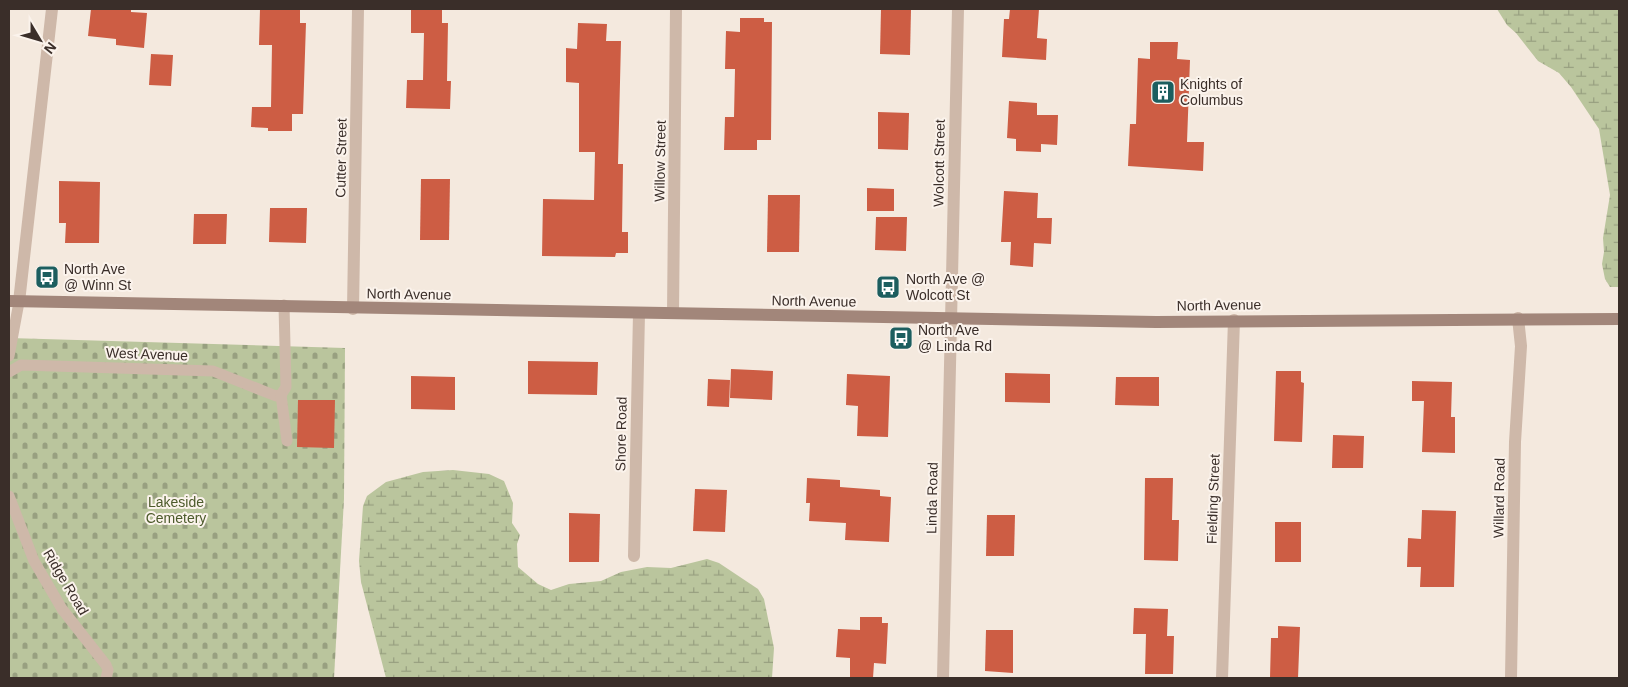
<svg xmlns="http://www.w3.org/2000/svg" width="1628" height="687" viewBox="0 0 1628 687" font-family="Arial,sans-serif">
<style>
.wetland{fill:url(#wetland-marsh)}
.cemetery{fill:url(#cemetery-stones)}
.building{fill:#cd5d44}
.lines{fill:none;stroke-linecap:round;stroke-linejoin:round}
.lane{stroke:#ceb8a9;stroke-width:11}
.street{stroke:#ceb8a9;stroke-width:12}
.secondary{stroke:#a2867a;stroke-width:12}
.labels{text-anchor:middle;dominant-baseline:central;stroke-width:4;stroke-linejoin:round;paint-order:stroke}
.poi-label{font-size:14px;fill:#3a2e29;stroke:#fbf3ec;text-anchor:start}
.street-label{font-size:14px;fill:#3a2e29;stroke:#fbf3ec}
.park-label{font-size:14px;fill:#4c5a2b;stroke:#fbf3ec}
</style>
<defs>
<pattern id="wetland-marsh" width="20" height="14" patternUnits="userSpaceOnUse" patternTransform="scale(1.25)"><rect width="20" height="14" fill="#bac59d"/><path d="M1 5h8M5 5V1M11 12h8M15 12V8" fill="none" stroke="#98a080"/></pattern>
<pattern id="cemetery-stones" width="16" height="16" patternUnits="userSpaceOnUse" patternTransform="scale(1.25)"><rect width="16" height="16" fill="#bac59d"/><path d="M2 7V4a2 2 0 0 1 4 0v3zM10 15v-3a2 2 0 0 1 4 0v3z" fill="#98a080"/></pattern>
</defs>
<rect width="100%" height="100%" fill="#f4e9de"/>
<g class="wetland">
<polygon points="1497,9 1619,9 1619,287 1610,287 1605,279 1602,264 1604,252 1603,238 1610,195 1599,129 1571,87 1559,73 1538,61 1516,33 1507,25"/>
<polygon points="453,470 489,474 504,481 513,503 512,523 520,535 517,544 518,567 538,584 551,590 569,584 601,581 621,572 647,567 671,568 707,559 719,563 758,589 764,599 774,648 772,678 386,678 361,582 359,561 363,506 367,496 386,482 423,472"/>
</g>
<polygon class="cemetery" points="9,338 345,348 344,499 334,678 9,678"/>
<g class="building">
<polygon points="91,9 131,9 131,12 147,13 144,48 116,45 116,39 88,36"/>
<polygon points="260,9 300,9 300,23 306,23 303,114 292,114 292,131 268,131 268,128 251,127 252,107 271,107 272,45 259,45"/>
<polygon points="411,9 442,9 442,23 448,23 447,81 451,81 450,109 406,108 407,80 423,80 424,33 411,33"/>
<polygon points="881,9 911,9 910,55 880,54"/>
<polygon points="1010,9 1039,9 1037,38 1047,39 1046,60 1002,57 1004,19 1009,19"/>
<polygon points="740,18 764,18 764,22 772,22 771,140 757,140 757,150 724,150 725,117 734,117 735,69 725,69 726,31 740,32"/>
<polygon points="578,23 607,24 606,41 621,41 618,164 623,164 622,232 628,232 628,253 616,253 615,257 542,256 543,199 594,200 595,152 579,152 579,83 566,82 566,48 577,49"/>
<polygon points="1150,42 1178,42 1177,59 1190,60 1187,142 1204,142 1203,171 1128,166 1130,124 1136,124 1138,58 1150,59"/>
<polygon points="151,54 173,55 171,86 149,85"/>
<polygon points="1009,101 1037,103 1037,115 1058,115 1057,145 1041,144 1041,152 1016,151 1016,139 1007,138"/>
<polygon points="878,112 909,113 908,150 878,149"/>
<polygon points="421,179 450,179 449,240 420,240"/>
<polygon points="59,181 100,182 99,243 65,243 66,223 59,223"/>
<polygon points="867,188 894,189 894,211 867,211"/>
<polygon points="1004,191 1038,193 1037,218 1052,218 1051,244 1034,243 1033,267 1010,265 1011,242 1001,242"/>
<polygon points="768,195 800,195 799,252 767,252"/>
<polygon points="270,208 307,208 306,243 269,242"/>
<polygon points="194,214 227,214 226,244 193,244"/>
<polygon points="876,217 907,217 906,251 875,250"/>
<polygon points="528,361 598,362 597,395 528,394"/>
<polygon points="731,369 773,371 772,400 730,398"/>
<polygon points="1276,371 1301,371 1301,382 1304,383 1302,442 1274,441"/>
<polygon points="1005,373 1050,374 1050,403 1005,402"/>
<polygon points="847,374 890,376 888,437 857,436 858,406 846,405"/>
<polygon points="411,376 455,377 455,410 411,409"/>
<polygon points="1116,377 1159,377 1159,406 1115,405"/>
<polygon points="708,379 730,380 729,407 707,406"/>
<polygon points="1412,381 1452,382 1451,417 1455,417 1455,453 1422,452 1424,401 1412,401"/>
<polygon points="298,400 335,400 334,448 297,447"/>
<polygon points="1333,435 1364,436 1363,468 1332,468"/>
<polygon points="807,478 840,480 840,487 880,490 880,496 891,497 889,542 845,540 846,523 809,521 810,503 806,503"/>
<polygon points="1145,478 1173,478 1172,520 1179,520 1178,561 1144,560"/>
<polygon points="695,489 727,490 725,532 693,531"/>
<polygon points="1422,510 1456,511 1454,587 1420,587 1421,567 1407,567 1408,538 1421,539"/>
<polygon points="569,513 600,514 599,562 569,562"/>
<polygon points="987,515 1015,515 1014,556 986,556"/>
<rect x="1275" y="522" width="26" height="40"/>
<polygon points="1134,608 1168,609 1167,636 1174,636 1173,674 1145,674 1146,634 1133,634"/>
<polygon points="860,617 882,617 882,623 888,623 886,664 874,663 873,678 850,678 850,658 836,657 838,629 860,630"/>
<polygon points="1278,626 1300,627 1298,678 1270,678 1271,638 1278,638"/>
<polygon points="986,630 1013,630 1013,673 985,671"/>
</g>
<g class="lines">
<g class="lane">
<polyline points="9,356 19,302"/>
<polyline points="9,372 21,365 213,371 276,396 281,395 286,387 284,305"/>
<polyline points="281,395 287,441"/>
<polyline points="9,496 34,561 62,609 106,665 108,670 106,678"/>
</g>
<g class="street">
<polyline points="19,302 52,9"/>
<polyline points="353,309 358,9"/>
<polyline points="673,313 676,9"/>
<polyline points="634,556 639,313"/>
<polyline points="943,678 958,9"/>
<polyline points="1222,678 1234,320"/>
<polyline points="1511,678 1515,442 1521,346 1518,318"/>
</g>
<polyline class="secondary" points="9,301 1156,322 1619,319"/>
</g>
<defs>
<g id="building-square" transform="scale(1.25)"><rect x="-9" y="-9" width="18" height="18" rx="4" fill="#1c5e5f" stroke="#fbf3ec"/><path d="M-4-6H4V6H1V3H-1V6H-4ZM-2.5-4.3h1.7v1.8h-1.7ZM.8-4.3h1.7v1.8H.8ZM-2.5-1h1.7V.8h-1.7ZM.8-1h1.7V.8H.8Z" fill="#fff"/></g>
<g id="bus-square" transform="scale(1.25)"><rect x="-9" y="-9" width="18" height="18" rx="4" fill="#1c5e5f" stroke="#fbf3ec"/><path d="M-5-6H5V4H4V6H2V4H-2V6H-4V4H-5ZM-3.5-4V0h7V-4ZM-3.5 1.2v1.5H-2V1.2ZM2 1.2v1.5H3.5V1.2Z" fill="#fff"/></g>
</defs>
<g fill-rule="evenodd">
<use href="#building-square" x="1163" y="92"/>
<use href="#bus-square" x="47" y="277"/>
<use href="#bus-square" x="888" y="287"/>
<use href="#bus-square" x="901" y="338"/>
</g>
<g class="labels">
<g class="poi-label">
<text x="1180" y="84">Knights of<tspan x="1180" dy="16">Columbus</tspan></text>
<text x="64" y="269">North Ave<tspan x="64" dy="16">@ Winn St</tspan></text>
<text x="906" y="279">North Ave @<tspan x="906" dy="16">Wolcott St</tspan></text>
<text x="918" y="330">North Ave<tspan x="918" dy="16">@ Linda Rd</tspan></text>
</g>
<g class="street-label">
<text transform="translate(341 158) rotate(-89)">Cutter Street</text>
<text transform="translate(660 161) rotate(-89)">Willow Street</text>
<text transform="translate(939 163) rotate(-89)">Wolcott Street</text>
<text transform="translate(409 294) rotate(1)">North Avenue</text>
<text transform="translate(814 301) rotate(1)">North Avenue</text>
<text transform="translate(1219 305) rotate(-1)">North Avenue</text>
<text transform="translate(147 354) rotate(2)">West Avenue</text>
<text transform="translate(621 434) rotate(-89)">Shore Road</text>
<text transform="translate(932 498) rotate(-89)">Linda Road</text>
<text transform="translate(1499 498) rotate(-89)">Willard Road</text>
<text transform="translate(1213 499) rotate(-88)">Fielding Street</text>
<text transform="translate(66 582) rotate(59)">Ridge Road</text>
</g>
<g class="park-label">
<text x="176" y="502">Lakeside<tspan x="176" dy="16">Cemetery</tspan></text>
</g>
</g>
<rect width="1628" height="687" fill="none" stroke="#3a2e29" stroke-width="20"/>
<g transform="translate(40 40) rotate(128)" stroke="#fbf3ec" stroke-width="4" paint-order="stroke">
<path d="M0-4L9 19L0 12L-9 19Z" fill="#3a2e29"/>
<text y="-8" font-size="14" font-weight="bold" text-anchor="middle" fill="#3a2e29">N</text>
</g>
</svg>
